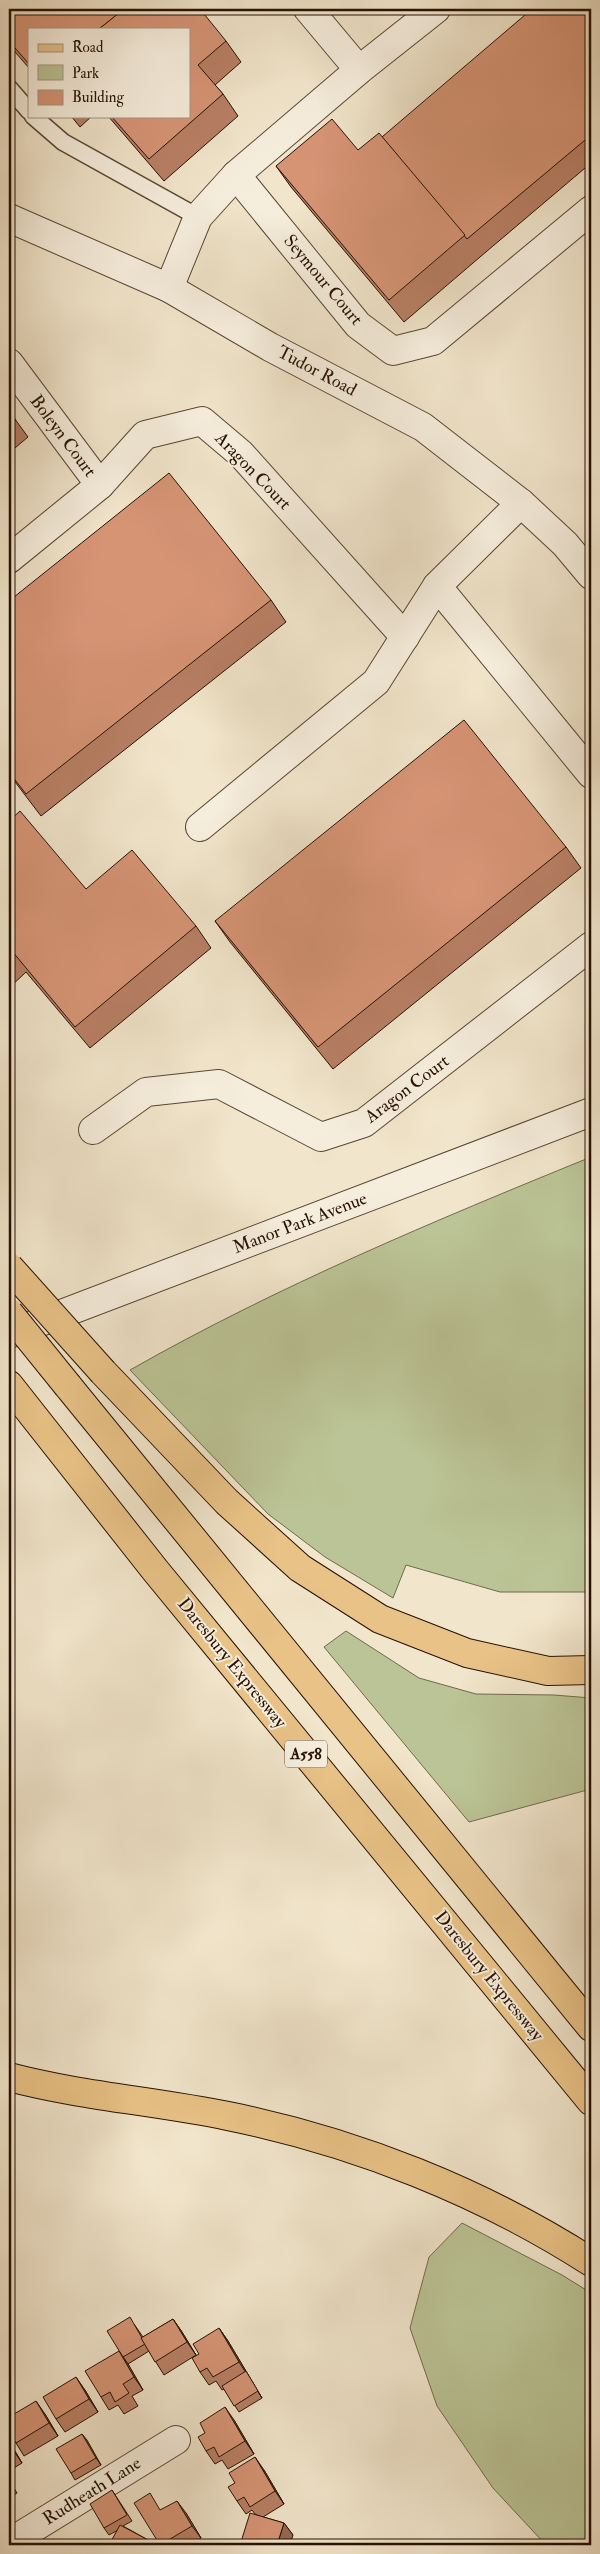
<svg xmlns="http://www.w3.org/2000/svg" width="600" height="2554" viewBox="0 0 600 2554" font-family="'IM FELL Double Pica',serif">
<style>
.green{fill:#bbc496;stroke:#706a4c}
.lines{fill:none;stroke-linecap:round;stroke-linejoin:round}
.service-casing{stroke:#594635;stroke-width:19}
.minor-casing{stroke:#594635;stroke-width:30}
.tertiary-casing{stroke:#594635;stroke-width:30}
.primary-casing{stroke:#261103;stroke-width:30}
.service{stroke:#f6eedd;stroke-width:16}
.minor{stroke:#f6eedd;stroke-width:28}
.tertiary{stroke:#f6eedd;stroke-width:28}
.primary{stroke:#e8c286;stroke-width:28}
.primary-bridge-casing{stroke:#261103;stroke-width:30;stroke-linecap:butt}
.primary-bridge{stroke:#e8c286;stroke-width:28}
.wall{fill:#b87f65;stroke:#261103}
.shaded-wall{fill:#966852;stroke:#261103}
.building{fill:#d69475;stroke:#261103}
.labels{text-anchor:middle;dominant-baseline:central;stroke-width:4;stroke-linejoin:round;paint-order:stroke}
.shield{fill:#f6eedd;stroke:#645344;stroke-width:1}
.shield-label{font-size:16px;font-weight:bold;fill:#261103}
.street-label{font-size:18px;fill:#261103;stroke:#f6eedd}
</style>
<rect width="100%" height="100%" fill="#f1e5cb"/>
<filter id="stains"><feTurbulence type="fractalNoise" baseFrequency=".004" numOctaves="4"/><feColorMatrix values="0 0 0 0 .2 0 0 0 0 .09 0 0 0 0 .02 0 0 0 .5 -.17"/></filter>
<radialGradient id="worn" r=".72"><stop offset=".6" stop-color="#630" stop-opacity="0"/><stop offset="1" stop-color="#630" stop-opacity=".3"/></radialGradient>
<g class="green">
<path d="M591 1157V1592H500L406 1565 393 1598 325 1557 268 1514 130 1370C278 1286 434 1221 591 1157Z"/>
<polygon points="346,1631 419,1678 476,1694 554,1695 591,1698 591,1789 469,1822 324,1647"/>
<polygon points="462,2223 562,2275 591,2293 591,2545 548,2545 544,2543 493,2488 437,2406 410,2328 429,2257"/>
</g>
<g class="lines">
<g class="service-casing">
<g id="service">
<polyline points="9,88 29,111"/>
<polyline points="33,116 63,142 198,217"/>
</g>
</g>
<g class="minor-casing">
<g id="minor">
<polyline points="308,9 359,70"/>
<polyline points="236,175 358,325 393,351 433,341 591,210"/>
<polyline points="9,218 169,288 270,347 423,427 521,503 565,544 591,575"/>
<polyline points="169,288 198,217 236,175 359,70 436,9"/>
<polyline points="9,363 100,485"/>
<polyline points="9,559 100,485 145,435 202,421 241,454 405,637"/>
<polyline points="437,586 591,774"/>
<polyline points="200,827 376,682 437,586 521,503"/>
<polyline points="93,1130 146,1092 219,1084 321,1137 364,1123 591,946"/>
<polyline points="9,2543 176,2440"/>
</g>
</g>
<g class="tertiary-casing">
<polyline id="tertiary" points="9,1334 591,1112"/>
</g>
<g class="primary-casing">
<g id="primary">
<polyline points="103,1372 227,1502 300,1568 380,1619 467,1653 548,1671 591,1670"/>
<polyline points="9,1385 155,1570 591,2101"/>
<polyline points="68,1386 591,2027"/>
<path d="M9 2077C81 2096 155 2101 228 2116 356 2142 482 2192 591 2262"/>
</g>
</g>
<use href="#service" class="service"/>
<use href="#minor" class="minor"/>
<use href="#tertiary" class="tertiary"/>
<use href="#primary" class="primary"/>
<g class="primary-bridge-casing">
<g id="primary-bridge">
<polyline points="9,1267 103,1372"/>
<polyline points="9,1313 68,1386"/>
</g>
</g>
<use href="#primary-bridge" class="primary-bridge"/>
</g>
<g class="wall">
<polygon points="9,9 226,41 241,62 215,85 223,94 238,116 164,181 108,116 189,116 29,29 29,68 9,45"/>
<polygon points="591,9 591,163 480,257 404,322 291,187 276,166 358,150 382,137"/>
<polygon points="71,116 92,116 80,127"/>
<polygon points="9,411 28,437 9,453"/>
<polygon points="271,600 286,622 41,816 9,774 9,601"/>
<polygon points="9,821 86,889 196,926 211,948 90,1048 26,972 9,988"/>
<polygon points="566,847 581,868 333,1069 230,942 215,921"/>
<polygon points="173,2319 182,2332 196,2355 164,2375 149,2351 128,2364 123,2357 134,2324 143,2337"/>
<polygon points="219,2328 228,2341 262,2398 239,2412 224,2389 222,2390 216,2381 209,2385 200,2372 199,2354"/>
<polygon points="128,2364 143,2390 132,2396 138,2406 124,2414 118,2405 109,2410 101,2397"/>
<polygon points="85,2390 98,2412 65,2432 56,2419"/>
<polygon points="45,2414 58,2436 24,2456 16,2443"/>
<polygon points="234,2420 254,2454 228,2469 222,2460 215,2464 206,2451"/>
<polygon points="82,2434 101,2465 75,2480 71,2473"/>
<polygon points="9,2441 22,2463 9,2471"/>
<polygon points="264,2470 284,2504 263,2517 284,2523 293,2535 255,2514 252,2510 246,2514 237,2501"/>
<polygon points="9,2480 17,2493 9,2498"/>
<polygon points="112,2490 132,2521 123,2526 150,2541 152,2545 109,2545 118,2530 109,2535 104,2528"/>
<polygon points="161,2510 186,2513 201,2538 189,2545 160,2545"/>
</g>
<g class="shaded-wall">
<polygon points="173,2319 182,2332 196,2355 187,2342"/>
<polygon points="219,2328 228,2341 262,2398 239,2362"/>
<polygon points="119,2351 128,2364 143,2390 134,2377"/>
<polygon points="76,2377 85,2390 98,2412 89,2399"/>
<polygon points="36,2401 45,2414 58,2436 49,2423"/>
<polygon points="225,2407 234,2420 254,2454 245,2441"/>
<polygon points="82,2434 87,2440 101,2465 96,2458"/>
<polygon points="9,2441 22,2463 9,2444"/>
<polygon points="255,2457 264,2470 284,2504 275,2491"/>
<polygon points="177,2501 186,2513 201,2538 192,2526"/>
<polygon points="284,2523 293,2535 290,2545 277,2545"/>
<polygon points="150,2541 152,2545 147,2545"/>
</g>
<g class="building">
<polygon points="9,9 124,9 99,29 29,29 29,64 9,41"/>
<polygon points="124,9 200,9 226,41 198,65 223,94 149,159 111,116 189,116 189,29 99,29"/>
<polygon points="532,9 591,9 591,135 467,239 382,137"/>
<polygon points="332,119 358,150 379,133 465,235 389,300 276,166"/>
<polygon points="9,411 16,420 9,425"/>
<polygon points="169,473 271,600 26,794 9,772 9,601"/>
<polygon points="464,720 566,847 318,1047 215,921"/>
<polygon points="20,811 86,889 132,850 196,926 75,1027 12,951 9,953 9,821"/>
<polygon points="130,2317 142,2338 141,2338 145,2344 123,2357 107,2331"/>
<polygon points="173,2319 187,2342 155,2362 141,2338"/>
<polygon points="219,2328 239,2362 213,2377 207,2368 200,2372 192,2358 199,2354 193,2344"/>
<polygon points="119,2351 134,2377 123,2384 129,2393 115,2402 110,2392 101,2397 85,2371"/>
<polygon points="246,2371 258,2391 234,2406 222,2386"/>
<polygon points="76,2377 89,2399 56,2419 43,2397"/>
<polygon points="36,2401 49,2423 16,2443 9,2432 9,2417"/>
<polygon points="225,2407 245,2441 219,2457 214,2447 206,2451 198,2437 205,2433 200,2423"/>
<polygon points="82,2434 96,2458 71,2473 56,2449"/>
<polygon points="9,2444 13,2450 9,2453"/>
<polygon points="255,2457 275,2491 250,2507 244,2497 237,2501 228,2487 235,2483 229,2473"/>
<polygon points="112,2490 127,2515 104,2528 90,2504"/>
<polygon points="150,2493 160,2510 177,2501 192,2526 160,2545 134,2503"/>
<polygon points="250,2513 284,2523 277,2545 240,2545"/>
<polygon points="120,2525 150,2541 147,2545 109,2545"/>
</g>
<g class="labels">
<rect class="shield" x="285" y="1740.5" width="42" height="27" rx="4"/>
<g class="shield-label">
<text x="306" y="1754">A558</text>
</g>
<g class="street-label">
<text transform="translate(323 280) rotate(50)">Seymour Court</text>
<text transform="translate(317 371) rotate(28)">Tudor Road</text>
<text transform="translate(63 436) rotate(53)">Boleyn Court</text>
<text transform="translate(253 471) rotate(46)">Aragon Court</text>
<text transform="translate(407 1089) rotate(-37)">Aragon Court</text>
<text transform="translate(300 1223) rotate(-21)">Manor Park Avenue</text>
<text transform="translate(232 1663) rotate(51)">Daresbury Expressway</text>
<text transform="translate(489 1976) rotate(51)">Daresbury Expressway</text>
<text transform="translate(92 2491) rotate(-32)">Rudheath Lane</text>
</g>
</g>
<rect width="600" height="2554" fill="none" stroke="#f1e5cb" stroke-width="30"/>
<rect x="10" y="10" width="580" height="2534" fill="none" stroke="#261103" stroke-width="2.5"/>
<rect x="15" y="15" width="570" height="2524" fill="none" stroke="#261103"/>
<rect x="28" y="28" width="162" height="90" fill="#f6eedd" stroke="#a39686"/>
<rect x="38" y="44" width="25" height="8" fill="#e8c286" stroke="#a39686"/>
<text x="72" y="52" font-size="15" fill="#261103">Road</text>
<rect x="38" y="65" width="25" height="15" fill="#bbc496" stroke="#a39686"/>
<text x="72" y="78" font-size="15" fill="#261103">Park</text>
<rect x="38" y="90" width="25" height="15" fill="#d69475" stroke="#a39686"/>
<text x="72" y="102" font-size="15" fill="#261103">Building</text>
<rect width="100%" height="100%" filter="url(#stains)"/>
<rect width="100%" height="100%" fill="url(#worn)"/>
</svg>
